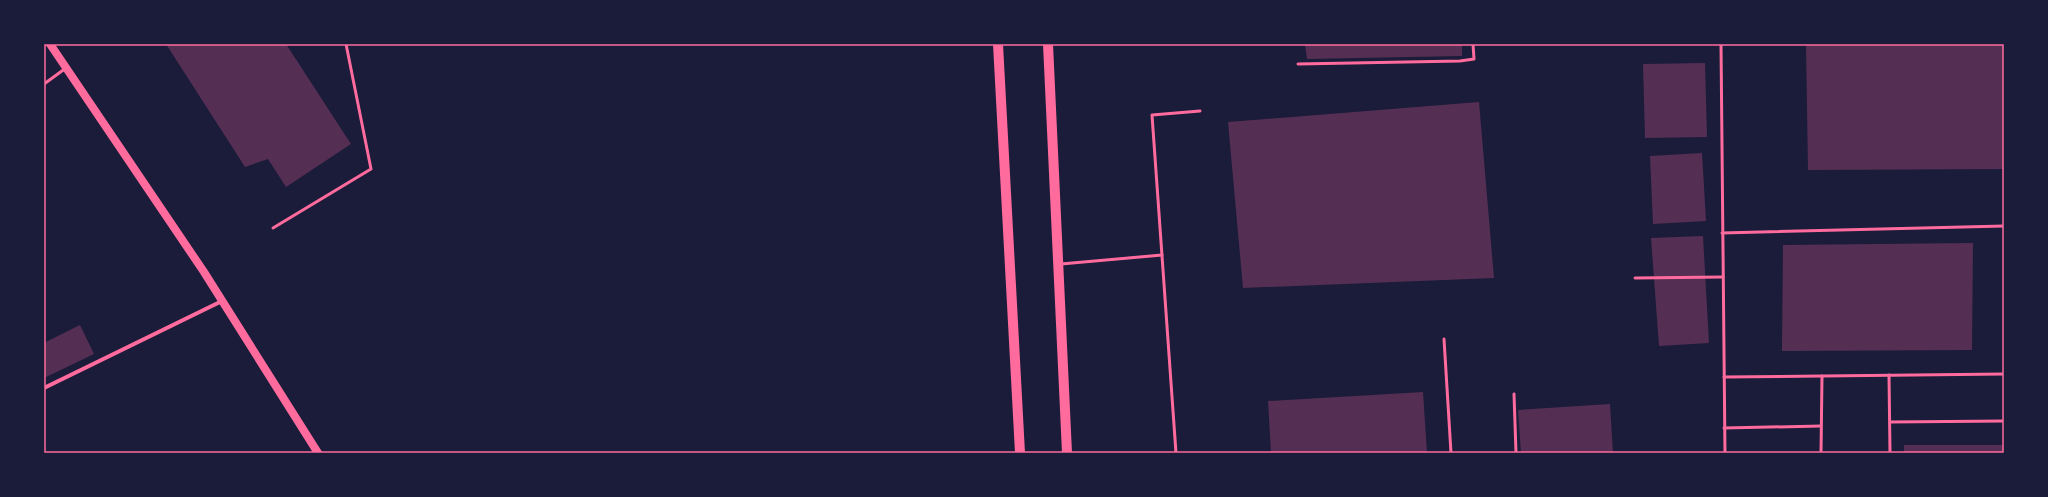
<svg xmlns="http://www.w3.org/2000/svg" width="2048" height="497" viewBox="0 0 2048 497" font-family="Mulish,sans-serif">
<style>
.building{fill:#542f53}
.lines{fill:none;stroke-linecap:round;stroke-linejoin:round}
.service{stroke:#ff6b9d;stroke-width:3}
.minor{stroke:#ff6b9d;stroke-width:4}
.secondary{stroke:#ff6b9d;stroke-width:8}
.primary{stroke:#ff6b9d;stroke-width:10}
.neatline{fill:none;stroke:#ff6b9d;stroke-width:1.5}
</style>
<rect width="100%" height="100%" fill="#1b1b3a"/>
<g class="building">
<polygon points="166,44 286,44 351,144 286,187 268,159 245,167"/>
<polygon points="1305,44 1462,44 1462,56 1307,59"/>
<polygon points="1806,44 2004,44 2004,169 1808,170"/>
<polygon points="1705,63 1707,137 1645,138 1643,64"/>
<polygon points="1479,102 1494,278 1243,288 1228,122"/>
<polygon points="1702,153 1706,221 1653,224 1650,156"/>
<polygon points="1703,236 1709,343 1659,346 1651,238"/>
<polygon points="1973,243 1972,350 1782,351 1783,245"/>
<polygon points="80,325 94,354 44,378 44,343"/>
<polygon points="1423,392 1427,453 1271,453 1268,401"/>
<polygon points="1610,404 1613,453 1521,453 1518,410"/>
<rect x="1904" y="445" width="100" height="8"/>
</g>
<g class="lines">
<g class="service">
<polyline points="1721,44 1725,453"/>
<polyline points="1298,64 1460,61 1474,59 1473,44"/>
<polyline points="44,84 66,68"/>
<polyline points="273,228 371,169 346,44"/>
<polyline points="1722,233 2004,226"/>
<polyline points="1061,264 1162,255"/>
<polyline points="1635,278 1723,277"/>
<polyline points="1444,339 1451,453"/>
<polyline points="1889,375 1890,453"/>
<polyline points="1724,377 2004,374"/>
<polyline points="1514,394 1516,453"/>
<polyline points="1890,422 2004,421"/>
<polyline points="1724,428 1821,426"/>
<polyline points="1176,453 1152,115 1200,111"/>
<polyline points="1821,453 1822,376"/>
</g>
<polyline class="minor" points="44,388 222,301"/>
<polyline class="secondary" points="50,44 204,272 318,453"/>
<g class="primary">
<polyline points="998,44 1020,453"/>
<polyline points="1048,44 1067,453"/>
</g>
</g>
<rect width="2048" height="497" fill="none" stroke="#1b1b3a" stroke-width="90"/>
<rect x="45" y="45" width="1958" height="407" class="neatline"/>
</svg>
